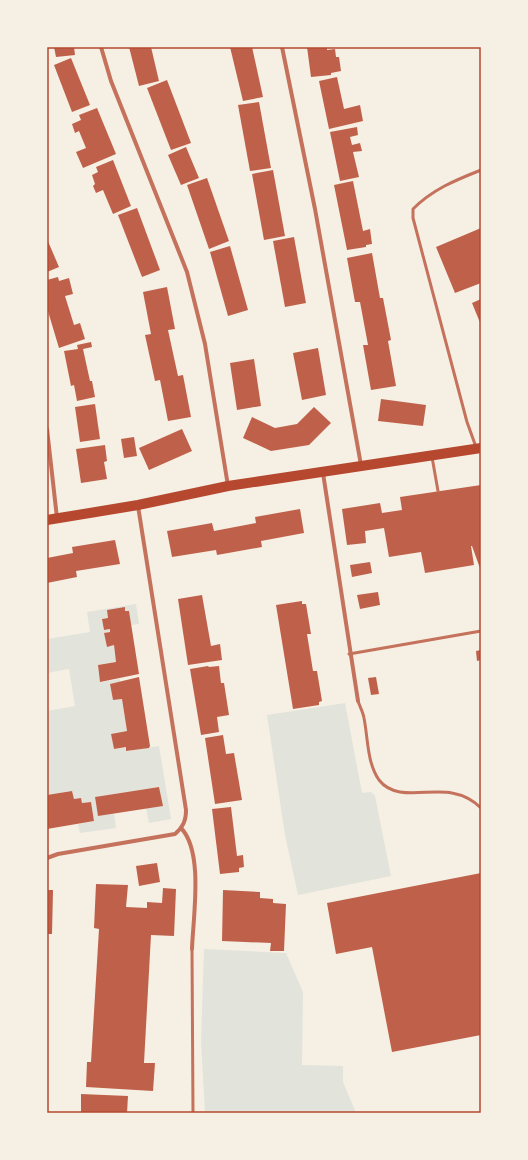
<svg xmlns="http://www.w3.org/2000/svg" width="528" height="1160" viewBox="0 0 528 1160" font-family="Karla,sans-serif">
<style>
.green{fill:#e2e4dc}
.building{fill:#bf614a}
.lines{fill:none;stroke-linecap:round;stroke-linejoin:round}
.service{stroke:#c5725c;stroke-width:3}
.minor{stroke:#c5725c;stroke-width:4}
.primary{stroke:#b5482f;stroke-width:10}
.neatline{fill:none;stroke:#b5482f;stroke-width:1.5}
</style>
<rect width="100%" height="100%" fill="#f6efe4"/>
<g class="green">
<polygon points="136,604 139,624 131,625 129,611 125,611 124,607 108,618 102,619 104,630 110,629 110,632 104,633 107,646 114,645 116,662 98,665 100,682 120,679 120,682 110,684 113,700 122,699 127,731 111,734 114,749 126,747 127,751 159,746 171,819 149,823 146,808 162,806 159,787 95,797 98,816 114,813 116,828 80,833 78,824 94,821 91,802 82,803 81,798 74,799 72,791 47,795 47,711 75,706 69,669 47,673 47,639 90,632 87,612"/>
<polygon points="345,703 362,793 371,792 375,796 391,876 298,895 285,835 267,715"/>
<polygon points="204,949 286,953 303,992 302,1065 343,1066 343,1082 356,1113 205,1113 201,1041"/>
</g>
<g class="building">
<polygon points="54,47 74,47 75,55 56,57"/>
<polygon points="129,47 151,47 159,81 139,86"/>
<polygon points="230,47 252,47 263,97 243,101"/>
<polygon points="307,47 327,47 327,50 335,49 336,57 339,57 341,71 331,73 331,75 311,77"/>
<polygon points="71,58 90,105 72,112 54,65"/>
<polygon points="337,77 344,109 360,105 363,121 329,129 319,81"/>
<polygon points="167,80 191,143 171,150 147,88"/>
<polygon points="259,102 271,168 250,171 238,105"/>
<polygon points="97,108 116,154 83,168 76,152 86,148 79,131 75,133 72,124 81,120 79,115"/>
<polygon points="357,127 358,135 350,137 352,145 360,143 362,151 353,152 359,177 340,181 330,132"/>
<polygon points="186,147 199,178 181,185 168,155"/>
<polygon points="113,160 131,206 113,214 103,190 96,193 93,186 95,184 92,175 98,172 96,167"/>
<polygon points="273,170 285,236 264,240 252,174"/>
<polygon points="207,178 229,241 209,249 187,185"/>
<polygon points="353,181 363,231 370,229 372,244 366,245 366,247 347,250 334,185"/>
<polygon points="137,208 160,270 142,277 118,215"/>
<polygon points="481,228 481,283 455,293 436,247"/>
<polygon points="294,237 306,303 285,307 273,241"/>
<polygon points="47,239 59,267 47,272"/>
<polygon points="230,246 248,310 228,316 210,252"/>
<polygon points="372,253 380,298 383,298 391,340 388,341 396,386 371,390 363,345 368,345 360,302 355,302 347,258"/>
<polygon points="58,277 59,281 69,278 73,294 65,296 74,325 80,323 85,339 59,348 47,308 47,280"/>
<polygon points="167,287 175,329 168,330 178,376 183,375 191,417 168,421 160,380 155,381 145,335 151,334 143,292"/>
<polygon points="481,299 481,325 472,303"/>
<polygon points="91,342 92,347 83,349 90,381 92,381 95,397 77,401 74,385 71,386 64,351 78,349 77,345"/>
<polygon points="318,348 326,395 302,400 293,353"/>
<polygon points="254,359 261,406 237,410 230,363"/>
<polygon points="381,399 426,405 423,426 378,421"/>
<polygon points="95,404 100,439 80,442 75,407"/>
<polygon points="314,407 331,423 309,445 271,451 243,438 252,417 275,428 297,424"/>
<polygon points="182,429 192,451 149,470 139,448"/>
<polygon points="134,437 137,456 124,458 121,439"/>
<polygon points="105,445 107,461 104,462 107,479 81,483 76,449"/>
<polygon points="481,485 481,571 472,546 471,546 474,565 425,573 421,552 389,557 384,528 365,531 366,543 347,545 342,509 380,503 382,513 402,510 400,497"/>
<polygon points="300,509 304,533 261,541 262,547 217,555 216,550 172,557 167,531 212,523 214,531 256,523 255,517"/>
<polygon points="115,540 120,564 76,571 77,577 47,583 47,558 73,553 72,547"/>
<polygon points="370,562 372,573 352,577 350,565"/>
<polygon points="378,592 380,605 360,609 357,595"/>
<polygon points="202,595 211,646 220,644 222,660 188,665 178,599"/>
<polygon points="302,601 302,604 306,604 311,634 307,634 313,671 317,671 322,701 319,702 319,705 293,709 276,605"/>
<polygon points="125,607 125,611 129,611 139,674 100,682 98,665 116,662 114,645 107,647 104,633 110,632 110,629 104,630 102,619 108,618 107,610"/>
<polygon points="481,650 481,660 477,661 476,651"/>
<polygon points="208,666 209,667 219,666 221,683 224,683 229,715 217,717 219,732 201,735 190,669"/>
<polygon points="139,677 150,746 149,748 126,751 126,747 114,749 111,734 127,731 122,699 113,700 110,684"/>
<polygon points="376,677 379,694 371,695 368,678"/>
<polygon points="223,735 226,754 234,753 242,800 215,804 205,738"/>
<polygon points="159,787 163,806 98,816 95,797"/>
<polygon points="72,791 74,799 81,798 82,803 91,802 94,821 47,829 47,795"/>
<polygon points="231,807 237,856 243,855 244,867 239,868 239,872 220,874 212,809"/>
<polygon points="157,863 160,882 139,886 136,866"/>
<polygon points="481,873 481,1035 392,1052 372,947 336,954 327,903"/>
<polygon points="96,884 128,885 126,907 147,908 147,902 162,903 163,888 176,889 174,936 151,935 144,1063 155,1063 153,1091 86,1087 87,1062 91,1062 99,929 94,928"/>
<polygon points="47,890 53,890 52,934 47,934"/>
<polygon points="223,890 260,892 260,898 273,899 273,903 286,904 284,951 270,951 271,943 222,941"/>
<polygon points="81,1094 128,1096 127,1113 81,1113"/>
</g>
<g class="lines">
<g class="service">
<path d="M476 447 467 422 413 218V209C433 189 456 180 481 170"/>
<polyline points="432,457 438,491"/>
<polyline points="349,654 481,631"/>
<path d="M358 701C360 707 363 712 364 718 368 738 367 763 379 780 396 802 429 788 452 793 463 795 473 800 481 808"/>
<polyline points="192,949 193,1112"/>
</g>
<g class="minor">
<polyline points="101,47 111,81 187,272 205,344 228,486"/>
<polyline points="282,47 315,209 361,465"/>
<polyline points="47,429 57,518"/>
<polyline points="323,473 358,701"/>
<path d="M181 828C204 852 193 917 192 949"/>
<path d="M47 858 58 854 175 834C183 827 186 821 186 810L138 506"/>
</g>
<polyline class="primary" points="47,520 138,505 228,486 481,448"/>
</g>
<rect width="528" height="1160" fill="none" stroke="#f6efe4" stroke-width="96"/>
<rect x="48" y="48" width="432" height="1064" class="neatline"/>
</svg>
